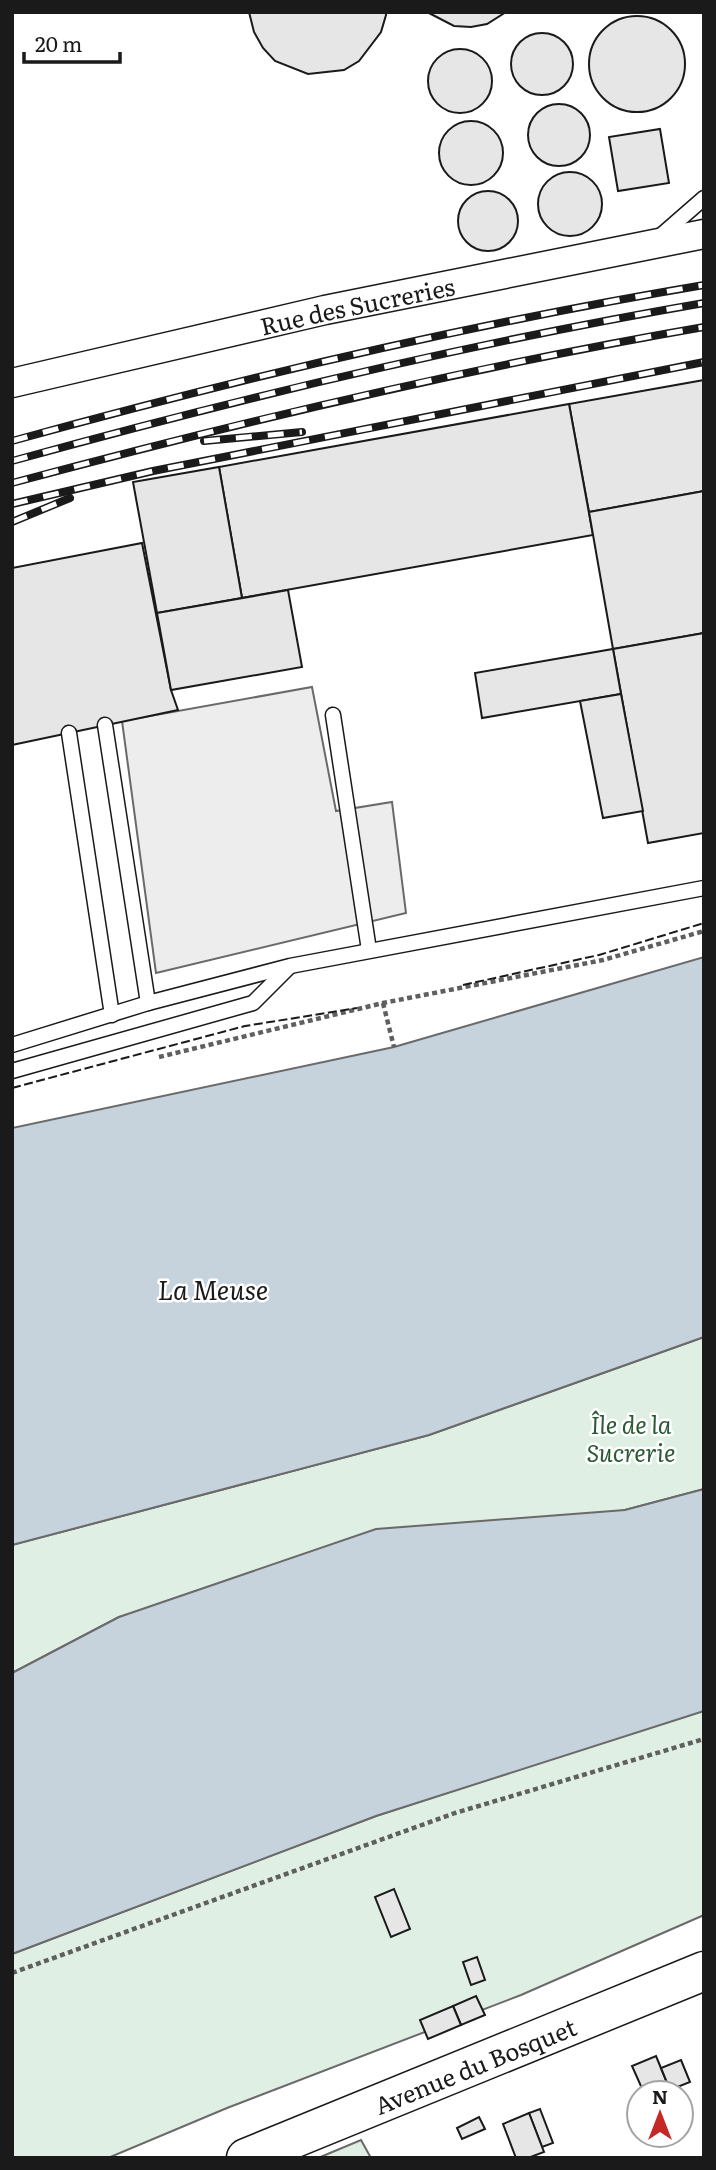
<svg xmlns="http://www.w3.org/2000/svg" width="716" height="2170" viewBox="0 0 716 2170" font-family="Literata,serif">
<style>
.green{fill:#e0efe3;stroke:#6a6a6a;stroke-width:2}
.parking{fill:#ededed;stroke:#6a6a6a;stroke-width:2}
.water{fill:#c6d2dc;stroke:#6a6a6a;stroke-width:2}
.building{fill:#e6e6e6;stroke:#1a1a1a;stroke-width:2}
.lines{fill:none;stroke-linecap:round;stroke-linejoin:round}
.lane-casing{stroke:#1a1a1a;stroke-width:17}
.street-casing{stroke:#1a1a1a;stroke-width:31}
.primary-casing{stroke:#1a1a1a;stroke-width:41}
.path{stroke:#5f5f5f;stroke-width:4.5;stroke-dasharray:5 3.5;stroke-linecap:butt}
.lane{stroke:#fff;stroke-width:14}
.street{stroke:#fff;stroke-width:28}
.primary{stroke:#fff;stroke-width:38}
.rail-casing{stroke:#1a1a1a;stroke-width:8}
.rail{stroke:#fff;stroke-width:5;stroke-dasharray:16;stroke-linecap:butt}
.fence{stroke:#1a1a1a;stroke-width:2;stroke-dasharray:9 3.5;stroke-linecap:butt}
.labels{text-anchor:middle;dominant-baseline:central;stroke-width:5;stroke-linejoin:round;paint-order:stroke}
.street-label{font-size:24px;fill:#1a1a1a;stroke:#fff}
.park-label{font-size:24px;font-style:italic;fill:#2b5a34;stroke:#fff}
.water-label{font-size:26px;font-style:italic;fill:#1a1a1a;stroke:#fff}
</style>
<rect width="100%" height="100%" fill="#fff"/>
<g class="green">
<polygon points="704,1337 704,1489 625,1510 119,1617 12,1673 12,1545 429,1435"/>
<polygon points="704,1709 704,1915 521,1995 227,2108 108,2158 12,2158 12,1954 376,1816"/>
<polygon points="361,2140 371,2158 318,2158"/>
</g>
<polygon class="parking" points="312,687 336,811 392,802 406,913 156,973 122,721"/>
<g class="water">
<polygon points="704,957 704,1337 429,1435 12,1545 12,1128 394,1047"/>
<polygon points="704,1489 704,1711 376,1816 12,1954 12,1673 119,1617 376,1529 625,1510"/>
</g>
<g class="building">
<polygon points="249,12 386,12 386,15 381,32 359,61 344,70 308,74 275,61 263,48 254,32"/>
<polygon points="427,12 506,12 487,24 471,27 454,26"/>
<circle cx="637" cy="64" r="48"/>
<circle cx="542" cy="64" r="31"/>
<circle cx="460" cy="81" r="32"/>
<circle cx="559" cy="135" r="31"/>
<circle cx="471" cy="153" r="32"/>
<polygon points="660,129 669,183 618,191 609,137"/>
<circle cx="570" cy="204" r="32"/>
<circle cx="488" cy="221" r="30"/>
<polygon points="704,380 704,491 589,512 569,404"/>
<polygon points="569,404 593,535 242,598 219,467"/>
<polygon points="219,467 242,598 157,613 133,482"/>
<polygon points="704,491 704,633 613,649 589,512"/>
<polygon points="142,543 171,690 178,710 12,745 12,568"/>
<polygon points="288,590 302,667 171,690 157,613"/>
<polygon points="704,633 704,833 648,843 613,649"/>
<polygon points="613,649 621,694 482,718 475,673"/>
<polygon points="621,694 643,811 603,818 580,701"/>
<polygon points="394,1889 410,1929 391,1937 375,1897"/>
<polygon points="477,1957 485,1980 471,1985 463,1962"/>
<polygon points="476,1996 485,2015 461,2025 453,2006"/>
<polygon points="453,2006 461,2025 428,2039 420,2020"/>
<polygon points="656,2056 670,2090 644,2093 632,2066"/>
<polygon points="681,2060 690,2082 670,2090 661,2068"/>
<polygon points="540,2109 553,2143 542,2147 529,2113"/>
<polygon points="529,2113 544,2152 528,2158 516,2158 503,2124"/>
<polygon points="479,2117 485,2129 462,2139 457,2128"/>
</g>
<g class="lines">
<g class="lane-casing">
<g id="lane">
<polyline points="657,239 704,198"/>
<polyline points="333,715 369,950"/>
<polyline points="105,725 148,1003"/>
<polyline points="69,733 112,1015"/>
<polyline points="12,1045 148,1003 290,966 704,888"/>
<polyline points="12,1071 253,1003 289,967"/>
</g>
</g>
<g class="street-casing">
<g id="street">
<path id="s1" d="M12 383 325 310 704 234"/>
</g>
</g>
<g class="primary-casing">
<g id="primary">
<path id="s2" d="M246 2158 704 1971"/>
</g>
</g>
<g class="path">
<polyline points="383,1003 394,1047"/>
<polyline points="159,1057 383,1003 603,960 704,931"/>
<polyline points="12,1973 455,1813 704,1739"/>
</g>
<use href="#lane" class="lane"/>
<use href="#street" class="street"/>
<use href="#primary" class="primary"/>
<g class="rail-casing">
<g id="rail">
<path d="M12 441C240 378 471 324 704 285"/>
<polyline points="204,441 302,432"/>
<path d="M12 461C240 398 471 343 704 303"/>
<path d="M12 483C240 422 471 367 704 327"/>
<polyline points="12,504 153,471 704,362"/>
<polyline points="12,522 70,498"/>
</g>
</g>
<use href="#rail" class="rail"/>
<g class="fence">
<polyline points="463,985 599,955 704,923"/>
<polyline points="12,1088 245,1026 357,1008"/>
</g>
</g>
<g class="labels">
<g class="street-label">
<text stroke="none"><textPath href="#s1" startOffset="354">Rue des Sucreries</textPath></text>
<text stroke="none"><textPath href="#s2" startOffset="247">Avenue du Bosquet</textPath></text>
</g>
<g class="park-label">
<text x="631" y="1423">Île de la<tspan x="631" dy="28">Sucrerie</tspan></text>
</g>
<g class="water-label">
<text x="213" y="1288">La Meuse</text>
</g>
</g>
<rect width="716" height="2170" fill="none" stroke="#1a1a1a" stroke-width="28"/>
<g transform="translate(660 2114)"><circle r="33" fill="#ffffff" stroke="#a3a3a3" stroke-width="2"/>
<path d="M0-5L12 26L0 18L-12 26Z" fill="#c62828"/>
<text y="-10" font-size="19" font-weight="bold" text-anchor="middle" fill="#1a1a1a">N</text>
</g>
<path d="M24 52v10h96v-10" fill="none" stroke="#1a1a1a" stroke-width="3.5"/>
<text x="35" y="52" font-size="21" fill="#1a1a1a" stroke="#ffffff" stroke-width="5" paint-order="stroke">20 m</text>
</svg>
